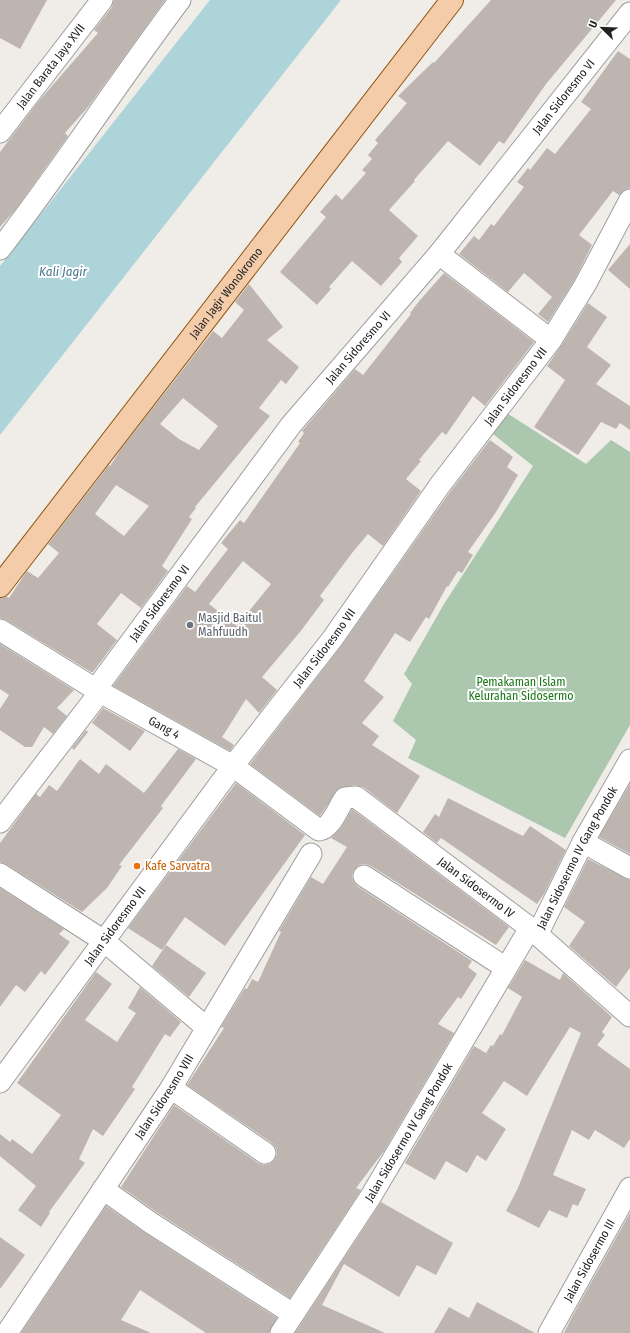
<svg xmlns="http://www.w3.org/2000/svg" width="630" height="1333" viewBox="0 0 630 1333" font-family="'Fira Sans Condensed',sans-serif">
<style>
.cemetery{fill:#abc7ad}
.water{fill:#add4d9}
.building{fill:#beb5b1;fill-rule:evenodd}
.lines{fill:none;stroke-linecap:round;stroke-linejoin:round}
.minor-casing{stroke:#9e9e9e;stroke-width:23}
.major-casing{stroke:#8f560e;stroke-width:24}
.minor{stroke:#fff;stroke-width:21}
.major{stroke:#f4ccaa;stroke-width:22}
.worship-dot{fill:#6b7280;stroke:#fff;stroke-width:1.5}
.food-dot{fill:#e8710a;stroke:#fff;stroke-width:1.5}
.labels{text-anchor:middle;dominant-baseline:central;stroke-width:4;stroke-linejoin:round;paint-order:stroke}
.street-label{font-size:12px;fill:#212121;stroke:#fff}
.worship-label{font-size:12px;fill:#5b616d;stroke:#fff;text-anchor:start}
.park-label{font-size:12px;fill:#197716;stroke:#fff}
.food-label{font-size:12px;fill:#c56008;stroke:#fff;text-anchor:start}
.water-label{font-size:13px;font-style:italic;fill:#4b7692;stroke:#fff}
</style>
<rect width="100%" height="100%" fill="#f0ede8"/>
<polygon class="cemetery" points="507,413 586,464 611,440 630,452 630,725 565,838 408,758 416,740 393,721 412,684 404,674 444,604 533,466 492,433"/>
<polygon class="water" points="210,0 341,0 0,435 0,266"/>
<g class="building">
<polygon points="0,0 47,0 20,49 0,38"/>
<polygon points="114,0 165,0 88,107 65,133 68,136 16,209 0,227 0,152 38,102 98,33 94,30 112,7"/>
<polygon points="491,0 616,0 546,84 504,144 499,141 480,166 448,141 414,180 415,181 389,210 418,236 399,258 402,262 381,286 352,261 329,287 331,289 317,305 280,272 326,217 320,212 336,194 342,200 366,173 362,170 372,159 368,155 378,143 375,140 407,103 398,96 433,62 434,63"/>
<polygon points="618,51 630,59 630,188 624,190 619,195 613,191 579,235 592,245 575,279 548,322 538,314 552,297 524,273 508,292 459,254 474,236 479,240 491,224 494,226 524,187 517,182 528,168 530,170 547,148 555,154 591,109 581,102"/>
<polygon points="630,244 630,289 608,270"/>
<path d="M444 273 534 342 485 406 473 396 446 435 442 432 419 460 421 461 406 479 421 491 383 546 368 534 352 553 320 596 324 600 300 632 262 677 277 690 259 713 246 699 231 723 222 737 234 745 230 751 113 686 187 586 195 592 228 549 221 543 240 520 244 523 300 443 298 442 304 433 302 431 355 369 363 375 411 314 410 313 420 300ZM243 561 271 584 237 626 209 604Z"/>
<path d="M249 284 283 327 267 340 299 367 286 384 281 380 259 408 270 416 195 507 196 508 189 517 192 519 162 566 168 571 141 608 121 593 97 624 117 640 93 672H91L6 620 0 618V598L6 596 9 598 27 571 38 578 59 553 48 544 109 465 110 466 121 449 213 331 222 338 244 310 235 302ZM183 398 218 426 199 450 179 439 160 424ZM116 485 149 506 124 536 95 514Z"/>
<polygon points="588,303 607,317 587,347 611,365 596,384 630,406 630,430 620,423 616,429 601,422 578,455 534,427 565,380 547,366 561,346"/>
<polygon points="490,440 513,457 507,467 518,475 496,512 468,552 473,555 462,573 458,571 448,587 447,586 429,619 426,617 410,642 395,633 364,681 384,697 362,723 379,736 372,745 420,776 397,813 363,787 355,785 339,788 320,816 250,764 342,645 450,492"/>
<polygon points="0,644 74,690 57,708 67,716 53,734 44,727 32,747 25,747 0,730 0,709 9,695 0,689"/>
<polygon points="103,708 145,731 130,751 92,723"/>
<polygon points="86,730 88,732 74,750 72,748"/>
<polygon points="178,749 196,759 161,806 163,808 119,865 122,866 107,888 82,912 6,864 0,862 0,843 36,794 40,797 49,785 57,791 80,759 99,774 106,764 144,793"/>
<polygon points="236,783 305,835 225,946 185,917 162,950 128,928"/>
<polygon points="630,784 630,854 599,837"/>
<polygon points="448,798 523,836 530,826 566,850 544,894 537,904 441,838 437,843 423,832 435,814 439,817"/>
<polygon points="352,809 509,927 496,945 371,866 365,864 359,865 354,870 352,875 353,881 357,886 472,961 468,967 477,974 461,999 458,997 438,1024 454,1033 384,1151 356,1188 361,1190 290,1298 158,1213 121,1187 174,1105 258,1163 264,1165 270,1164 275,1159 277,1154 276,1148 272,1143 187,1085 224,1028 221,1027 245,988 247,989 252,979 258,982 281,932 279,931 311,877 323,884 347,847 331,838 341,828"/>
<polygon points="588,859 630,880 630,968 616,987 569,946 585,922 564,907"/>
<polygon points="0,888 64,929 59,934 70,942 45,975 41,971 25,992 16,985 0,1007"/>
<polygon points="166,945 206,973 189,997 152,966"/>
<polygon points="525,960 560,980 563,973 612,1017 602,1032 605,1035 597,1045 630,1069 630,1139 624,1148 595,1130 589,1140 572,1130 553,1175 586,1189 578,1206 573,1204 567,1218 549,1210 539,1228 506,1211 517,1190 581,1033 570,1027 527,1096 504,1081 482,1113 506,1129 486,1161 477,1155 467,1173 446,1161 435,1180 405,1163 474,1046 486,1053 491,1045 493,1046 500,1034 502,1035 522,997 508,988"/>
<polygon points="96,972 112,984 85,1020 117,1042 136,1013 128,1008 140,987 181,1022 170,1037 165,1034 132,1087 135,1089 103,1136 93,1129 79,1159 85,1163 49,1212 50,1213 41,1227 18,1210 36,1186 0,1156 0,1134 10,1142 12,1139 32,1154 61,1115 17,1083"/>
<polygon points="381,1202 453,1243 436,1275 417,1265 399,1297 344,1264 322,1305 385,1333 295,1333"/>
<polygon points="106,1206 145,1233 277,1318 269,1333 206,1333 140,1290 121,1320 151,1333 21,1333"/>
<polygon points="630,1213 630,1333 564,1333 573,1315"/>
<polygon points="0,1237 25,1255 0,1289"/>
<polygon points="477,1302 535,1333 434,1333 449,1307 469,1318"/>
</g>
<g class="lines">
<g class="minor-casing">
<g id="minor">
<path id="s1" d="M0 132 102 0"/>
<path d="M0 249C63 168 118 82 180 0"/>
<polyline points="439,254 551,340"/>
<path id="s2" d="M0 630 100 692 233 766 319 830C332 828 338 807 345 798L356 797 530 928 630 1016"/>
<path id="s3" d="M96 689 291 425 439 254 630 13"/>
<polyline points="0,822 100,692"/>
<polyline points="583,842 630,868"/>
<polyline points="0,874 104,941 207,1028"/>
<polyline points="364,876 506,968"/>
<path id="s4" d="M537 935 583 842 630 760"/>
<path id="s5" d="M0 1082 233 766 333 638 440 485 551 340 585 285 630 200"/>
<polyline points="171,1088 265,1153"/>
<polyline points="103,1189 151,1223 293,1314"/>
<path id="s6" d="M7 1333 171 1088 311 854"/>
<path id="s7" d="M281 1333 371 1196 530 928"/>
<path id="s8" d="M549 1333 630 1188"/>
</g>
</g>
<g class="major-casing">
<g id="major">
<path id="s9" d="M0 586 452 0"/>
</g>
</g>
<use href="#minor" class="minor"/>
<use href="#major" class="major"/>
</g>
<circle class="worship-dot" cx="190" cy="625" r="4"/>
<circle class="food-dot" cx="137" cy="866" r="4"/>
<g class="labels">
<g class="street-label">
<text stroke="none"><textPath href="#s1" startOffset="83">Jalan Barata Jaya XVII</textPath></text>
<text stroke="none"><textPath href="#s3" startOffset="755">Jalan Sidoresmo VI</textPath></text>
<text stroke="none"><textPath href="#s9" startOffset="370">Jalan Jagir Wonokromo</textPath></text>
<text stroke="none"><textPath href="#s3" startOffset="431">Jalan Sidoresmo VI</textPath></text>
<text stroke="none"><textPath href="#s5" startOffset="866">Jalan Sidoresmo VII</textPath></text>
<text stroke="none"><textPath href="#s3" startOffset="107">Jalan Sidoresmo VI</textPath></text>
<text stroke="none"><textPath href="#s5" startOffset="542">Jalan Sidoresmo VII</textPath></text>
<text stroke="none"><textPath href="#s2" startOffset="191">Gang 4</textPath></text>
<text stroke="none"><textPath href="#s4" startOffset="87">Jalan Sidosermo IV Gang Pondok</textPath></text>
<text stroke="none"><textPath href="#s2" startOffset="581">Jalan Sidosermo IV</textPath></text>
<text stroke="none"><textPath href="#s5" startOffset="194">Jalan Sidoresmo VII</textPath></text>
<text stroke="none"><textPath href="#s6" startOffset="284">Jalan Sidoresmo VIII</textPath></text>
<text stroke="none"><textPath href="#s7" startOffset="238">Jalan Sidosermo IV Gang Pondok</textPath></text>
<text stroke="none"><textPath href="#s8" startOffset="83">Jalan Sidosermo III</textPath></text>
</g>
<g class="worship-label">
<text x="198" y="618">Masjid Baitul<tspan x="198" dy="14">Mahfuudh</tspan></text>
</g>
<g class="park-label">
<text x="521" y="682">Pemakaman Islam<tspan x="521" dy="14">Kelurahan Sidosermo</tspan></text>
</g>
<g class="food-label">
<text x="145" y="866">Kafe Sarvatra</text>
</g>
<g class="water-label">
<text x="63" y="271">Kali Jagir</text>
</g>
</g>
<g transform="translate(602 28) rotate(293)" stroke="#ffffff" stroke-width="3" paint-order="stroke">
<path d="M0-3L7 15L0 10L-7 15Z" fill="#212121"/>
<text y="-6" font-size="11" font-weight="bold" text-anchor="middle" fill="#212121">U</text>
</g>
</svg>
